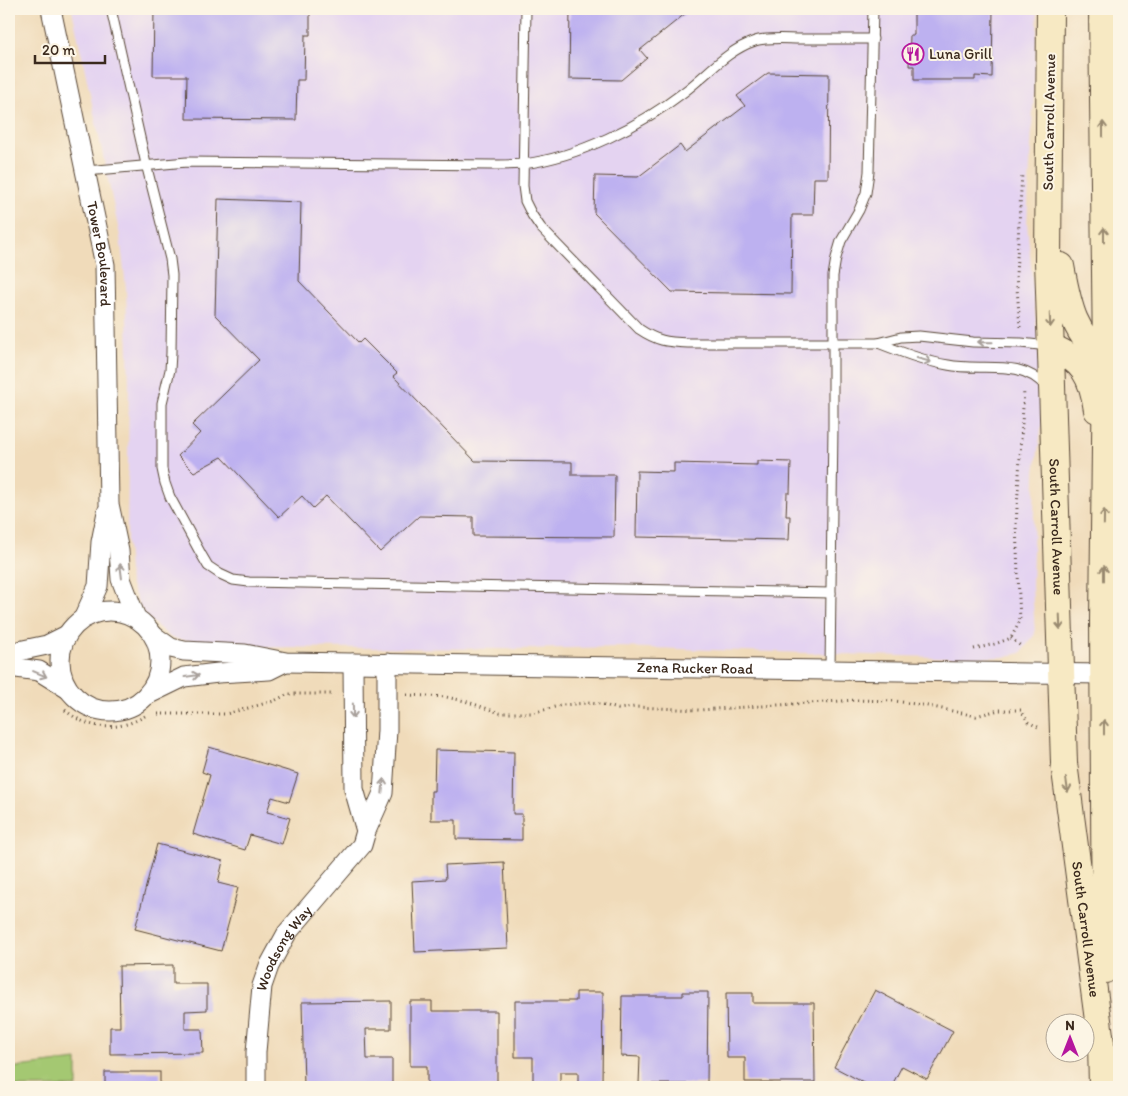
<svg xmlns="http://www.w3.org/2000/svg" width="1128" height="1096" viewBox="0 0 1128 1096" font-family="Itim,sans-serif">
<style>
.built{fill:#e4d3f1}
.green{fill:#a4c872;stroke:#707948}
.building{fill:#bdb1f0}
.lines{fill:none;stroke-linecap:round;stroke-linejoin:round}
.lane-casing{stroke:#564535;stroke-width:11}
.street-casing{stroke:#564535;stroke-width:21}
.secondary-casing{stroke:#564535;stroke-width:28}
.path{stroke:#564535;stroke-width:3;stroke-dasharray:1 4;stroke-linecap:butt}
.lane{stroke:#fff;stroke-width:9}
.street{stroke:#fff;stroke-width:19}
.secondary{stroke:#f7e9c3;stroke-width:26}
.oneway{stroke:#998a70}
.oneway2{stroke:#a79f9a}
.labels{text-anchor:middle;dominant-baseline:central;stroke-width:4;stroke-linejoin:round;paint-order:stroke}
.poi-label{font-size:15px;fill:#3b2a1e;stroke:#fcf5e5;text-anchor:start}
.street-label{font-size:15px;fill:#3b2a1e;stroke:#fcf5e5}
</style>
<rect width="100%" height="100%" fill="#fcf5e5"/>
<filter id="ink" filterUnits="userSpaceOnUse"><feTurbulence type="fractalNoise" baseFrequency=".02" numOctaves="2"/><feDisplacementMap in="SourceGraphic" scale="10" xChannelSelector="R" yChannelSelector="G"/><feConvolveMatrix kernelMatrix="1 2 1 2 8 2 1 2 1" color-interpolation-filters="sRGB"/></filter>
<filter id="wash" filterUnits="userSpaceOnUse"><feTurbulence type="fractalNoise" baseFrequency=".0096" numOctaves="4" result="noise"/><feDisplacementMap in="SourceGraphic" scale="20" xChannelSelector="R" yChannelSelector="G"/><feGaussianBlur stdDeviation="1.12" result="paint"/><feColorMatrix in="noise" values="0 0 0 0 0 0 0 0 0 0 0 0 0 0 0 0 0 1.4 0 .05"/><feComposite in="paint" operator="in"/></filter>
<g filter="url(#wash)">
<rect width="100%" height="100%" fill="#f0dbba"/>
<g class="built">
<polygon points="72,9 1038,9 1027,223 1044,409 1035,472 1032,586 1035,634 1021,653 1003,657 968,658 620,647 513,649 227,647 171,638 144,615 130,584 127,542 129,383 126,287 120,236"/>
<polygon points="1119,52 1119,259 1113,71"/>
<polygon points="1119,561 1119,685 1116,685 1116,601"/>
</g>
<polygon class="green" points="77,1060 77,1087 9,1087 9,1068"/>
<g id="blocks">
<g class="building">
<polygon points="154,9 310,9 310,35 305,35 304,80 297,80 296,120 186,119 187,76 153,76"/>
<polygon points="570,9 691,9 640,50 647,58 621,80 569,79"/>
<polygon points="914,9 993,9 992,77 975,76 975,80 914,80 914,66 909,66 910,35 914,35"/>
<polygon points="768,73 829,74 828,178 814,178 813,215 792,215 791,294 672,292 594,213 595,176 638,177 680,145 685,152 745,106 737,96"/>
<polygon points="218,199 301,202 299,281 359,343 363,339 397,373 393,376 475,461 572,462 572,475 615,475 614,537 473,536 473,517 419,516 380,552 326,496 313,508 302,496 279,517 222,457 194,472 178,456 200,433 192,425 259,360 215,315"/>
<polygon points="757,461 791,462 790,493 787,493 786,516 790,516 789,540 636,537 637,471 674,472 674,463 757,465"/>
<polygon points="209,747 298,774 289,802 272,797 267,812 290,818 282,844 250,835 245,850 193,834 210,775 202,772"/>
<polygon points="435,750 514,752 513,814 522,814 522,840 456,839 456,820 431,820 431,791 434,791"/>
<polygon points="157,844 223,861 218,883 238,888 221,951 135,929"/>
<polygon points="504,862 508,948 415,952 412,881 446,879 445,865"/>
<polygon points="173,965 173,984 207,984 207,1010 185,1011 185,1029 202,1029 203,1053 110,1054 110,1027 120,1027 119,966"/>
<polygon points="875,990 953,1031 927,1079 902,1066 891,1087 872,1087 834,1067"/>
<polygon points="576,992 603,992 602,1084 578,1084 578,1072 560,1072 560,1087 533,1087 533,1057 515,1057 515,1001 576,1001"/>
<polygon points="683,992 708,992 707,1084 639,1084 640,1057 621,1056 622,996 683,996"/>
<polygon points="726,993 753,993 753,1003 814,1003 815,1082 745,1082 745,1058 727,1058"/>
<polygon points="391,1001 391,1029 366,1029 367,1059 392,1059 392,1085 371,1085 371,1087 304,1087 302,1002"/>
<polygon points="410,1001 432,1001 432,1011 497,1011 497,1087 427,1087 427,1066 410,1066"/>
<rect x="105" y="1072" width="55" height="15"/>
</g>
</g>
</g>
<g filter="url(#ink)">
<use href="#blocks" fill-opacity="0" stroke="#564535" stroke-width="1"/>
<g class="lines">
<g class="lane-casing">
<g id="lane">
<polyline points="111,9 146,164 170,259 172,275 171,353 170,370 162,403 162,469 165,483 170,497 201,554 208,566 220,574 233,580 249,582 831,593"/>
<path d="M526 9 523 186 525 201 532 215 541 228 639 329C657 341 666 342 688 343H878L901 337 919 336 973 342 1021 343 1048 346"/>
<path d="M86 171 187 162 492 165C502 165 513 165 523 164 579 157 640 126 684 92 707 75 727 50 755 41 769 37 786 39 800 39 824 39 848 39 873 39"/>
<path d="M878 343C901 352 924 361 948 365 982 372 1020 357 1046 387"/>
<polyline points="830,670 833,425 833,276 836,258 841,241 859,210 866,193 869,172 873,9"/>
</g>
</g>
<g class="street-casing">
<g id="street">
<path id="s1" d="M51 9 105 265 109 504 119 551 121 579 136 618"/>
<circle cx="110" cy="661" r="50"/>
<polyline points="84,617 98,586 101,542 107,512"/>
<path id="s2" d="M154 636 171 648 184 651 245 654 286 662 1103 674"/>
<polyline points="9,653 47,645 65,636"/>
<polyline points="353,663 354,789 366,831"/>
<polyline points="9,667 39,671 68,689"/>
<polyline points="147,695 184,677 218,673 269,670 283,663"/>
<path id="s3" d="M256 1087V1052L262 986 269 966 287 933 362 845 366 831 383 793 387 730V663"/>
</g>
</g>
<g class="secondary-casing">
<g id="secondary">
<path id="s4" d="M1050 9 1048 260 1064 763 1101 1043 1102 1087"/>
<polyline points="1102,9 1106,359 1103,620 1105,970"/>
<path d="M1061 266C1068 303 1073 335 1106 359"/>
<path d="M1051 347C1083 360 1092 376 1097 410"/>
</g>
</g>
<g class="path">
<polyline points="1020,327 1016,275 1022,173"/>
<polyline points="1011,638 1022,647"/>
<polyline points="974,649 995,644 1011,638 1020,621 1016,525 1024,390"/>
<polyline points="407,695 446,697 465,701 500,713 533,713 562,705 587,703 601,704 618,709 635,707 699,710 856,700 895,701 928,706 976,716 999,710 1021,710 1028,722 1038,727"/>
<path d="M65 710C88 730 118 732 145 716"/>
<polyline points="158,714 226,714 274,701 288,694 333,694"/>
</g>
<use href="#lane" class="lane"/>
<use href="#street" class="street"/>
<use href="#secondary" class="secondary"/>
</g>
<defs><path id="oneway-shaft" d="M-6 0H5M1.5-3L5.5 0L1.5 3" fill="none" stroke-width="1.6" stroke-linecap="round" stroke-linejoin="round" transform="scale(1.25)"/></defs>
<g class="oneway">
<use href="#oneway-shaft" transform="translate(1103 129) rotate(-90)"/>
<use href="#oneway-shaft" transform="translate(1104 235) rotate(-90)"/>
<use href="#oneway-shaft" transform="translate(1050 320) rotate(88)"/>
<use href="#oneway-shaft" transform="translate(1104 517) rotate(-89)"/>
<use href="#oneway-shaft" transform="translate(1104 573) rotate(-90)"/>
<use href="#oneway-shaft" transform="translate(1060 622) rotate(88)"/>
<use href="#oneway-shaft" transform="translate(1104 727) rotate(-90)"/>
<use href="#oneway-shaft" transform="translate(1067 785) rotate(82)"/>
</g>
<g class="oneway2">
<use href="#oneway-shaft" transform="translate(985 342) rotate(-179)"/>
<use href="#oneway-shaft" transform="translate(924 360) rotate(15)"/>
<use href="#oneway-shaft" transform="translate(121 571) rotate(-97)"/>
<use href="#oneway-shaft" transform="translate(40 674) rotate(23)"/>
<use href="#oneway-shaft" transform="translate(192 676) rotate(-8)"/>
<use href="#oneway-shaft" transform="translate(353 711) rotate(89)"/>
<use href="#oneway-shaft" transform="translate(383 786) rotate(-85)"/>
</g>
</g>
<defs>
<g id="restaurant-ring" transform="scale(1.125)"><circle r="9.5" fill="#fcf5e5" stroke="#b5179e" stroke-width="1.5"/><path d="M-5-6h1v4h1v-4h1v4h1v-4h1v5L-1.5 .5V6h-2V.5L-5-1ZM5-6V6H3V1.5H1.5Q1.5-4 5-6Z" fill="#b5179e"/></g>
</defs>
<g fill-rule="evenodd">
<use href="#restaurant-ring" x="913" y="54"/>
</g>
<g class="labels">
<g class="poi-label">
<text x="929" y="54">Luna Grill</text>
</g>
<g class="street-label">
<text transform="translate(1049 122) rotate(-89)">South Carroll Avenue</text>
<text stroke="none"><textPath href="#s1" startOffset="250">Tower Boulevard</textPath></text>
<text stroke="none"><textPath href="#s4" startOffset="518">South Carroll Avenue</textPath></text>
<text stroke="none"><textPath href="#s2" startOffset="546">Zena Rucker Road</textPath></text>
<text stroke="none"><textPath href="#s4" startOffset="922">South Carroll Avenue</textPath></text>
<text stroke="none"><textPath href="#s3" startOffset="145">Woodsong Way</textPath></text>
</g>
</g>
<rect width="1128" height="1096" fill="none" stroke="#fcf5e5" stroke-width="30"/>
<g transform="translate(1070 1038)"><circle r="24" fill="#fcf5e5" stroke="#afa495"/>
<path d="M0-4L9 19L0 12L-9 19Z" fill="#b5179e"/>
<text y="-8" font-size="14" font-weight="bold" text-anchor="middle" fill="#3b2a1e">N</text>
</g>
<path d="M35 55v8h70v-8" fill="none" stroke="#3b2a1e" stroke-width="2.5"/>
<text x="42" y="55" font-size="15" fill="#3b2a1e" stroke="#fcf5e5" stroke-width="4" paint-order="stroke">20 m</text>
</svg>
